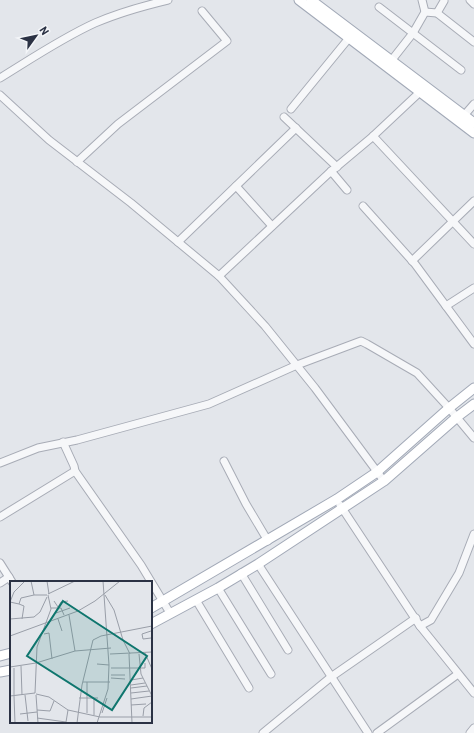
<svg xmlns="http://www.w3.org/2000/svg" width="474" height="733" viewBox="0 0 474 733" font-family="Barlow,sans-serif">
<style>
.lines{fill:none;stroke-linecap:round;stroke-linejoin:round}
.minor-casing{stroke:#a8acb6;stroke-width:9}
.major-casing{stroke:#a2a9b7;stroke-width:11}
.minor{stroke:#f6f7f9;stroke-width:7}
.major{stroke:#fff;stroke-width:9}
.inset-road{fill:none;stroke:#999ea8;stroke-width:1}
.view{fill:#0f766e;fill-opacity:0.15;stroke:#0f766e;stroke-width:2}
.inset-edge{fill:none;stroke:#2b3244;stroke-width:2}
</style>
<rect width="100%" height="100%" fill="#e3e6eb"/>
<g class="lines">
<g class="minor-casing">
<g id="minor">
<polyline points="470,0 474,4"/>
<polyline points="379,7 461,70"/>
<polyline points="425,12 437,13 474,42"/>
<polyline points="437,13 444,1"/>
<polyline points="391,61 413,33 425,12 422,0"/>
<path d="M0 78C31 59 62 38 95 23 118 13 143 6 168 0"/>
<polyline points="0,95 49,140 131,203 219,276 265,326 315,388 384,481"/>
<polyline points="291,109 349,38"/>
<polyline points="284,117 337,167"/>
<polyline points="461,119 474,104"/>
<polyline points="373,136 474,244"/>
<polyline points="77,162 118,124 227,41 202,11"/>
<polyline points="331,171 347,190"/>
<polyline points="236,186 272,226"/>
<polyline points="363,206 415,264 474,344"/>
<polyline points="178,242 296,128"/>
<polyline points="412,261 474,201"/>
<polyline points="219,276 328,174 371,138 420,92"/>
<polyline points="446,306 474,288"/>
<polyline points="63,442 74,466 75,471 141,565 170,613"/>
<polyline points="224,461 246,504 268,541"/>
<polyline points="0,463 38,448 77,440 209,404 297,365 361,341 367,344 417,373 449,408 474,438"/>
<polyline points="340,505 420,626 474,693"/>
<polyline points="0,517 75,471"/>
<polyline points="0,563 12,582"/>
<polyline points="258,564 368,733"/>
<polyline points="241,573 288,650"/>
<polyline points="0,583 9,577"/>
<polyline points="218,588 271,674"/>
<polyline points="196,600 249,688"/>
<polyline points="420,626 431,620 459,573 474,534"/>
<polyline points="263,733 331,677 416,618"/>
<polyline points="377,733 458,674"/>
<polyline points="470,733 474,728"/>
</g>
</g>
<g class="major-casing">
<g id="major">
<polyline points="299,0 474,133"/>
<polyline points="311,0 474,123"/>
<polyline points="151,608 337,499 377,472 449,408 474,388"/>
<polyline points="151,624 218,588 258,564 384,481 457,417 474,404"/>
<polyline points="0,656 11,653"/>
<polyline points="0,672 11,670"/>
</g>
</g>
<use href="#minor" class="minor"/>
<use href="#major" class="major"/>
</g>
<g transform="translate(10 581)">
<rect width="142" height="142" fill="#e3e6eb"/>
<path class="inset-road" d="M15 0 4 11 0 21 9 23 11 17 24 14M21 0 24 14H37M37 0 39 13M38 13 65 0M95 14 104 29 113 59 120 73M142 19V59M44 20 48 26 51 21 58 20M9 23 14 25 12 38M41 27H51L54 34M46 32 60 27M59 34 65 70M0 38 24 36 30 31 37 16M48 38 52 50M141 50 132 53 133 58 141 57M34 53 39 52 42 78M0 55 68 30 85 20 110 0M135 72 142 88M100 73 142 71M119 73 122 142M129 73 131 93 142 115M87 83 99 84M11 85 12 114M0 86 26 82 65 70 101 67M4 87V114M101 87H135V82M101 94H115M101 97 115 98M121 99 133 97M73 101H100M121 104 135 102M121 107 137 105M25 112 27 66 41 28 38 14M121 112 139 110M26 113 39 116 58 129 90 136H142M15 114 18 140M26 114 28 142M0 115 25 112M4 115 5 142M69 117H88M84 117V134M121 118 142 115M121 124 136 123M27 129 40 130 44 120M77 132V101M92 132 97 117M10 133 27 131M133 135 134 127 142 121M27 137 56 141M56 141 58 129M67 142 72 104 83 59 91 55 142 45M87 142 98 108 99 84 93 0"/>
<path class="view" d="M53 20 137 75 102 129 17 75Z"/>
<rect width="142" height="142" class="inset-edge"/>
</g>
<g transform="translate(36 36) rotate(57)" stroke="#f3f5f8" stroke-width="3" paint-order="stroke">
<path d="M0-3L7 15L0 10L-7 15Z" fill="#2b3244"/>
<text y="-6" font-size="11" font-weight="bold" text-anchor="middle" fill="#2b3244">N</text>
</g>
</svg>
